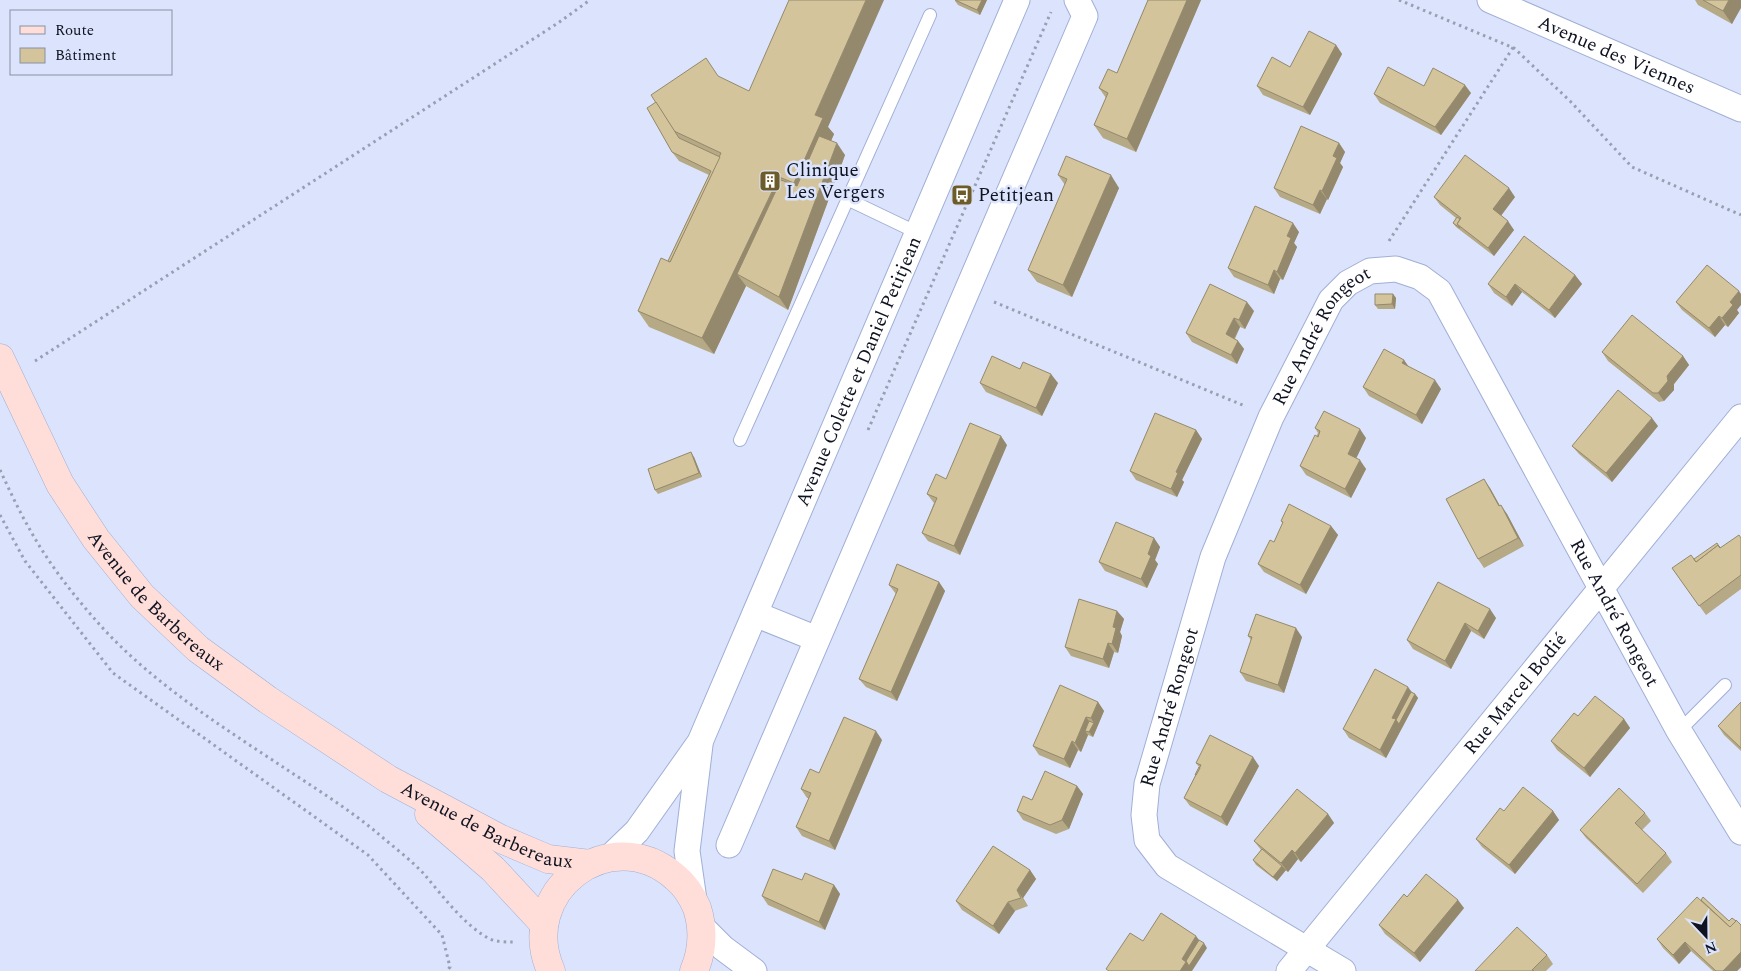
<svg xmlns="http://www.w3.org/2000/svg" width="1741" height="971" viewBox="0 0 1741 971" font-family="Spectral,serif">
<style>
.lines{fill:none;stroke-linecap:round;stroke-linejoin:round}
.lane-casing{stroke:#a1afd5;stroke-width:14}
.street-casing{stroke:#a1afd5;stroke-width:27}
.secondary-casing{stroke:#a1afd5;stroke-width:29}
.path{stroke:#979fb3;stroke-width:3;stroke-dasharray:2.5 4;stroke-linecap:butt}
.lane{stroke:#fff;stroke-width:12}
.street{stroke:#fff;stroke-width:25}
.secondary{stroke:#ffded9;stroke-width:28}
.wall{fill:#b6a985}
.shaded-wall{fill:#94896c}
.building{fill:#d4c49b;stroke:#94896c}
.labels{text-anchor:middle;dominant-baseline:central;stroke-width:5;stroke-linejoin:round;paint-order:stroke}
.street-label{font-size:19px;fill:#0f1321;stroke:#dbe4fc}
.poi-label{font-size:19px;fill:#0f1321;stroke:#dbe4fc;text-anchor:start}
</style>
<rect width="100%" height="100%" fill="#dbe4fc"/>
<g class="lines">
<g class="lane-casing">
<g id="lane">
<polyline points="847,199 918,233"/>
<polyline points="740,440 930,15"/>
<polyline points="1679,731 1725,685"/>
</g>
</g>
<g class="street-casing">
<g id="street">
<path id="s1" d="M1490 0 1741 109"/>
<polyline points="755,614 817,639"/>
<polyline points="729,845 1085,16 1077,0"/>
<path id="s2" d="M609 858 637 831 700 742 1017 0"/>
<polyline points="694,900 687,851 700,745"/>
<polyline points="701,926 723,948 754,971"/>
<path id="s3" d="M1289 971 1741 417"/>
<path id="s4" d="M1343 971 1167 866 1147 840 1144 815 1147 784 1213 557 1271 417 1331 300 1348 283 1370 271 1396 269 1420 277 1439 291 1679 731 1741 832"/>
</g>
</g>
<g class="secondary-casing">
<g id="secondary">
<path id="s5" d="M0 358 60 484 96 539 142 596 198 649 268 700 388 779 501 839 548 859 590 864"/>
<polyline points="429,814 493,869 544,924"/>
<path d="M551 971C516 892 610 820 675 877 685 885 692 896 697 908 704 930 703 950 694 971"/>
</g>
</g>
<g class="path">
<polyline points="1399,0 1514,48 1570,101 1632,167 1741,215"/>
<polyline points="1389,241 1514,46"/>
<polyline points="994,302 1245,406"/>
<polyline points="35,361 558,23 590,0"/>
<polyline points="868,430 1051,12"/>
<path d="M0 470C9 489 18 509 29 528 48 563 74 596 100 625 152 683 224 728 289 771 318 790 348 809 375 831 391 845 410 859 424 874 442 895 463 924 488 938 495 942 506 942 514 942"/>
<polyline points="0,515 25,561 113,673 368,855 442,935 450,967 447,971"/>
</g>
<use href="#lane" class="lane"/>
<use href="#street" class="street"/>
<use href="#secondary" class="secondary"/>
</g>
<g class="wall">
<polygon points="987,0 980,15 958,5 955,1"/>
<polygon points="1148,0 1201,0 1136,152 1103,138 1094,125 1106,98 1099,88 1117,73"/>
<polygon points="1695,0 1741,0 1732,24 1698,5"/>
<polygon points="1336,45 1342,54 1310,115 1263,95 1257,86 1290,67"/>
<polygon points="1424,86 1471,93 1441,135 1380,103 1374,94"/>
<polygon points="647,108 828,127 834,134 831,141 845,155 788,310 746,286 714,354 649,327 638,311 668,261 709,175 679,161 672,152"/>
<polygon points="1339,143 1345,152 1340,163 1343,167 1328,200 1327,199 1320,214 1280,197 1274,188"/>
<polygon points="1058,175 1119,188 1072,297 1037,282 1028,270 1065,185"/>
<polygon points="1434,197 1515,197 1501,216 1514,230 1494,256 1456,227 1453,223 1456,218 1440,205"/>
<polygon points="1299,232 1294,243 1297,247 1283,280 1280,279 1274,294 1234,277 1228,268"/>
<polygon points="1575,275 1582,284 1555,318 1522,292 1512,306 1494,293 1488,284"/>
<polygon points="1393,294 1396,298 1395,309 1378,309 1375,305"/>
<polygon points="1676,302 1737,310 1739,313 1728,327 1725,325 1715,337 1682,310"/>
<polygon points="1254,311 1245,329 1240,327 1235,339 1238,341 1244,349 1237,364 1192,342 1186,333"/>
<polygon points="1602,352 1683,356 1689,365 1674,384 1674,390 1664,401 1659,402 1608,361"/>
<polygon points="1404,360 1409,367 1441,389 1422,424 1369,396 1363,387"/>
<polygon points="1020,369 1058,383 1042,416 986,392 980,383"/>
<polygon points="1658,426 1612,482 1579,454 1572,446"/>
<polygon points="1315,428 1366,438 1356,458 1366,469 1351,498 1306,475 1300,466 1318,433"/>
<polygon points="1196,430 1202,439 1182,480 1184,482 1177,497 1136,480 1130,471"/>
<polygon points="1007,445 960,555 928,541 922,533 934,503 927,494 946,479"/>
<polygon points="694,457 702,477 658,494 655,490"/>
<polygon points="1490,488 1500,506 1507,514 1524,546 1484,568 1478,559"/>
<polygon points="1281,521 1331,526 1338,535 1306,594 1264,572 1258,564 1274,542 1283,524"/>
<polygon points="1154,538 1160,547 1155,560 1158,564 1147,588 1105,571 1099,562"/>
<polygon points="1741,538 1741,589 1706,615 1672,568 1720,548"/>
<polygon points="939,582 945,591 897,701 866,687 859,679 896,594 889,585"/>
<polygon points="1438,582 1496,618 1484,639 1471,631 1451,669 1413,649 1407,640"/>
<polygon points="1117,611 1124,619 1120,632 1122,636 1118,653 1114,652 1109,668 1071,656 1065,647"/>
<polygon points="1248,636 1302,637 1284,693 1246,681 1240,672 1251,640"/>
<polygon points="1411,692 1415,694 1418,698 1386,758 1349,738 1343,729"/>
<polygon points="1098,702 1104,711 1093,737 1088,735 1081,752 1078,750 1070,768 1039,755 1033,746"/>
<polygon points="1741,702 1741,751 1724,735 1718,726"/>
<polygon points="1578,716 1624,719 1630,728 1590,777 1557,750 1551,741"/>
<polygon points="882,740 835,850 802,836 796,827 809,798 807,798 801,789 819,773"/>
<polygon points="1196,763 1259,766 1227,826 1190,806 1184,798 1195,776 1195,775 1199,767"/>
<polygon points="1077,786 1083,794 1069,829 1056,834 1023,820 1017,811 1032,800"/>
<polygon points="1504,811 1553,811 1559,820 1515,874 1482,847 1476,839"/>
<polygon points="1645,813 1651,821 1642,830 1666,853 1672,862 1643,893 1586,838 1580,830"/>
<polygon points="1328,814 1334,823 1301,862 1298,859 1288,872 1285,870 1286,870 1277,881 1256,865 1253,860 1261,850 1254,841"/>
<polygon points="1030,870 1036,879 1023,898 1028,906 1015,911 999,934 962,910 956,901"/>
<polygon points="802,880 834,885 840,894 825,930 768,905 762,896"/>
<polygon points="1407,897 1464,908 1420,962 1385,934 1379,925"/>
<polygon points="1701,900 1729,921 1741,925 1741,967 1737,971 1713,971 1691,951 1679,964 1663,948 1657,939"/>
<polygon points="1547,955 1553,964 1546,971 1475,971"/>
</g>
<g class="shaded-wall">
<polygon points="866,0 884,0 828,127 834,134 806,199 794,183 815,115"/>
<polygon points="982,0 987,0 980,15 977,10"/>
<polygon points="1187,0 1201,0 1136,152 1127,139"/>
<polygon points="1729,0 1741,0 1741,8 1732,24 1723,11"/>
<polygon points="1336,45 1342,54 1310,115 1303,107"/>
<polygon points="1465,85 1471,93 1441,135 1435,127"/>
<polygon points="837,143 845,155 788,310 779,297"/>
<polygon points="1339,143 1345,152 1340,163 1343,167 1328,200 1322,191 1333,156"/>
<polygon points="1111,175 1119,188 1072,297 1063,285"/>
<polygon points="779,177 790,193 737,274 746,286 714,354 702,338"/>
<polygon points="1509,188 1515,197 1499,218 1493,209"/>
<polygon points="1320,190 1327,199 1320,214 1313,205"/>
<polygon points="1508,221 1514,230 1494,256 1488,248"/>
<polygon points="1293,223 1299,232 1294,243 1297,247 1283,280 1277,272 1287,236"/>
<polygon points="1274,270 1280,279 1274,294 1268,285"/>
<polygon points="1575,275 1582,284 1555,318 1549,310"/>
<polygon points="1515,284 1522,292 1512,306 1506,297"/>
<polygon points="1739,291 1741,294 1741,305 1737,310 1739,313 1728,327 1722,318 1730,302"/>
<polygon points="1393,294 1396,298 1395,309 1392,304"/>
<polygon points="1247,302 1254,311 1245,329 1239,320"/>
<polygon points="1719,316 1725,325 1715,337 1709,328"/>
<polygon points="1234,318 1240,327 1232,343 1226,334"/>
<polygon points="1238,341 1244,349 1237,364 1231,355"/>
<polygon points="1683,356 1689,365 1674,384 1674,390 1664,401 1658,393 1667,376"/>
<polygon points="1404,360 1410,369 1402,363"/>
<polygon points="1051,374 1058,383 1042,416 1036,408"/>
<polygon points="1435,380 1441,389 1422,424 1416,415"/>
<polygon points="1652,418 1658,426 1612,482 1606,473"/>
<polygon points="1360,429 1366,438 1354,463 1348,454"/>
<polygon points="1196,430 1202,439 1182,480 1184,482 1177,497 1171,489 1176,472"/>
<polygon points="1001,436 1007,445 960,555 954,546"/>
<polygon points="691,452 694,457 702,477 699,473"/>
<polygon points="1360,460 1366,469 1351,498 1345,489"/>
<polygon points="1484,479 1490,488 1505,515 1499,506"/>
<polygon points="1501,505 1507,514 1524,546 1518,538"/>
<polygon points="1331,526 1338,535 1306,594 1300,585"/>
<polygon points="1154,538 1160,547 1155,560 1158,564 1147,588 1141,579 1148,554"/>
<polygon points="939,582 945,591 897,701 891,692"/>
<polygon points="1490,609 1496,618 1484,639 1478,631"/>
<polygon points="1117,611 1124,619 1120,632 1122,636 1118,653 1112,644 1113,627"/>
<polygon points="1465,623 1471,631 1451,669 1445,661"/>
<polygon points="1296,628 1302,637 1284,693 1278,685"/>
<polygon points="1108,643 1114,652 1109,668 1103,659"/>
<polygon points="1408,687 1414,695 1415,694 1418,698 1386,758 1380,750 1392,718"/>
<polygon points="1098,702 1104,711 1093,737 1089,732 1085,731 1088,735 1081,752 1075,743 1086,717 1092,725 1094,723 1091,718"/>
<polygon points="1624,719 1630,728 1590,777 1584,768"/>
<polygon points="876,731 882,740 835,850 829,841"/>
<polygon points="1072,741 1078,750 1070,768 1064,759"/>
<polygon points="1253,757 1259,766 1227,826 1221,817"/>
<polygon points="1077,786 1083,794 1069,829 1062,820"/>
<polygon points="1553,811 1559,820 1515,874 1509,865"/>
<polygon points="1328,814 1334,823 1301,862 1295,853"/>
<polygon points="1292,850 1298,859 1288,872 1281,863"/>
<polygon points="1282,866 1286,870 1277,881 1273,877"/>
<polygon points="1030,870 1036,879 1023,898 1028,906 1017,890"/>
<polygon points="834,885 840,894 825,930 819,922"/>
<polygon points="1458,900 1464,908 1420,962 1414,953"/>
<polygon points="1008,902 1015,911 999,934 993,926"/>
<polygon points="1196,936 1203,945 1204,943 1207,948 1192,971 1180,971 1182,959"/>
<polygon points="1685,942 1691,951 1679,964 1673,955"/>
<polygon points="1741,952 1741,967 1737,971 1723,971"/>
</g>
<g class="building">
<polygon points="789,0 866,0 815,115 823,118 794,183 779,177 702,338 638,311 661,258 670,262 721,153 674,131 651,95 706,58 718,76 749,91"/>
<polygon points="955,0 982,0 977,10"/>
<polygon points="1148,0 1187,0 1127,139 1094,125 1108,93 1099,88 1108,69 1117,73"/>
<polygon points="1703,0 1729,0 1723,11"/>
<polygon points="1309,31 1336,45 1303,107 1257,86 1272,57 1290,67"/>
<polygon points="1388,67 1424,86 1433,68 1465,85 1435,127 1374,94"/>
<polygon points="656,102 679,138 720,157 670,262 668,261 711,171 672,152 647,108"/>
<polygon points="1301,126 1339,143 1333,156 1337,158 1322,191 1320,190 1313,205 1274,188"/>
<polygon points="819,136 837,143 779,297 737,274 781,180 797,186"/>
<polygon points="1465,155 1509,188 1493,209 1508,221 1488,248 1457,224 1461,218 1434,197"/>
<polygon points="1066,156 1111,175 1063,285 1028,270 1067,179 1058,175"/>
<polygon points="1255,206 1293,223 1287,236 1291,238 1277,272 1274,270 1268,285 1228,268"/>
<polygon points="1457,217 1460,219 1457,224 1460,228 1453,223"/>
<polygon points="1524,236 1575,275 1549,310 1515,284 1506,297 1488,284"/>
<polygon points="1707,265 1739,291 1730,302 1733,305 1722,318 1719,316 1709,328 1676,302"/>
<polygon points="1210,284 1247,302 1239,320 1234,318 1226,334 1238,341 1231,355 1186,333"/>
<polygon points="1375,294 1393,294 1392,304 1375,305"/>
<polygon points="1632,315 1683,356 1667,376 1668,381 1658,393 1653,393 1602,352"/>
<polygon points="1384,349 1404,360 1402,363 1435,380 1416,415 1363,387"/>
<polygon points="992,356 1020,369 1023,362 1051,374 1036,408 980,383"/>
<polygon points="1618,390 1652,418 1606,473 1572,446"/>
<polygon points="1324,411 1360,429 1348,454 1360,460 1345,489 1300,466 1315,435 1318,437 1320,431 1315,428"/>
<polygon points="1155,413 1196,430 1176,472 1178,473 1171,489 1130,471"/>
<polygon points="970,423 1001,436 954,546 922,533 937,498 927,494 936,474 946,479"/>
<polygon points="691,452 699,473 655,490 648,469"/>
<polygon points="1484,479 1499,506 1501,505 1518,538 1478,559 1446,499"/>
<polygon points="1289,504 1331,526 1300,585 1258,564 1270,540 1274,542 1283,522 1281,521"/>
<polygon points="1116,522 1154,538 1148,554 1151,556 1141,579 1099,562"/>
<polygon points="1739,535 1741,538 1741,575 1699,606 1672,568 1691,555 1696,562 1718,545 1720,548"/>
<polygon points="1717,543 1720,548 1718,545 1696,562 1694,559"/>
<polygon points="897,564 939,582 891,692 859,679 898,589 889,585"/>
<polygon points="1438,582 1490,609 1478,631 1465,623 1445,661 1407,640"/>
<polygon points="1079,599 1117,611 1113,627 1116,628 1112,644 1108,643 1103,659 1065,647"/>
<polygon points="1256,614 1296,628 1278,685 1240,672 1252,637 1248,636"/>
<polygon points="1375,669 1408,687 1392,718 1396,719 1380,750 1343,729"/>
<polygon points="1060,685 1098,702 1091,718 1086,717 1075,743 1072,741 1064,759 1033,746"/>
<polygon points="1411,692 1415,694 1399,724 1396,720"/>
<polygon points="1595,696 1624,719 1584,768 1551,741 1574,713 1578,716"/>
<polygon points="1741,702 1741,748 1718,726"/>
<polygon points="844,717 876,731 829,841 796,827 811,793 801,789 810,769 819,773"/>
<polygon points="1089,721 1094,723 1089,732 1085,731"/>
<polygon points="1210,735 1253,757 1221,817 1184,798 1201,765 1196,763"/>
<polygon points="1199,767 1200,768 1196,775 1195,775"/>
<polygon points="1045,771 1077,786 1062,820 1050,825 1017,811 1023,796 1032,800"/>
<polygon points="1523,787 1553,811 1509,865 1476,839 1500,808 1504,811"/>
<polygon points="1619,788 1645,813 1635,823 1666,853 1637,884 1580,830"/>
<polygon points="1297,789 1328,814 1295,853 1292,850 1281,863 1254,841"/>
<polygon points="993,846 1030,870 1017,890 1021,898 1008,902 993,926 956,901"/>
<polygon points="1262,849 1282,866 1273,877 1253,860"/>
<polygon points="773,869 802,880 805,873 834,885 819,922 762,896"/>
<polygon points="1426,874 1458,900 1414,953 1379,925 1404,894 1407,897"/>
<polygon points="1697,897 1730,927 1736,920 1741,925 1741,952 1723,971 1716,971 1685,942 1673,955 1657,939"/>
<polygon points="1703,897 1729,921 1732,918 1736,921 1730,927 1701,900"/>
<polygon points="1161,913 1196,936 1182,959 1186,962 1180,971 1109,971 1106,969 1130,933 1143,941"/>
<polygon points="1517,927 1547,955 1532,970 1534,971 1475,971"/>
<polygon points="1199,940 1204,943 1189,966 1186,961"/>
</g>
<defs>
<g id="building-square" transform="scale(1.125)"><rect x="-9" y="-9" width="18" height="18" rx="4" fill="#6d5b29" stroke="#dbe4fc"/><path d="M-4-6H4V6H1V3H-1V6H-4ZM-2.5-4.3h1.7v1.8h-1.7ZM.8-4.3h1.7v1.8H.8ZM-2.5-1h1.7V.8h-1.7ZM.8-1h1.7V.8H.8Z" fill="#fff"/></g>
<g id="bus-square" transform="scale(1.125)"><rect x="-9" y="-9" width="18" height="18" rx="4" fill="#6d5b29" stroke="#dbe4fc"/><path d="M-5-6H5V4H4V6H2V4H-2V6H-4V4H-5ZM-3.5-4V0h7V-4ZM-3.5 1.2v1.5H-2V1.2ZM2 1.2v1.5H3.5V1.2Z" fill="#fff"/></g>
</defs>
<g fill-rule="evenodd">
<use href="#building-square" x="770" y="181"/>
<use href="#bus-square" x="962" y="195"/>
</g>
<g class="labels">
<g class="street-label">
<text stroke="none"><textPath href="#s1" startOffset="138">Avenue des Viennes</textPath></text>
<text stroke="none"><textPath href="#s4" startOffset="779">Rue André Rongeot</textPath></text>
<text stroke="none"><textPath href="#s2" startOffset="551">Avenue Colette et Daniel Petitjean</textPath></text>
<text stroke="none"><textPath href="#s5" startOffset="292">Avenue de Barbereaux</textPath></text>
<text stroke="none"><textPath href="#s4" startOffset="1304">Rue André Rongeot</textPath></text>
<text stroke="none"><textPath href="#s3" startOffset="358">Rue Marcel Bodié</textPath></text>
<text stroke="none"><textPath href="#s4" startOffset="374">Rue André Rongeot</textPath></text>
<text stroke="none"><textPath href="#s5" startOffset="696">Avenue de Barbereaux</textPath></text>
</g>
<g class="poi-label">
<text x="786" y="170">Clinique<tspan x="786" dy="22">Les Vergers</tspan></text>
<text x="978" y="195">Petitjean</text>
</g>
</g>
<rect x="10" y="10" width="162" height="65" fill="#dbe4fc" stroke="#8990a4"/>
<rect x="20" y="26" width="25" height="8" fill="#ffded9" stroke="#8990a4"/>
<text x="55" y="35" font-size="15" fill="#0f1321">Route</text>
<rect x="20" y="48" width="25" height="15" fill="#d4c49b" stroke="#8990a4"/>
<text x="55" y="60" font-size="15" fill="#0f1321">Bâtiment</text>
<g transform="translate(1706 936) rotate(158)" stroke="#dbe4fc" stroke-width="4" paint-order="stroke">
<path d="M0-4L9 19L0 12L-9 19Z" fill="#0f1321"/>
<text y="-8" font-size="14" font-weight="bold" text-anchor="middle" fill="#0f1321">N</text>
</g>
</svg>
